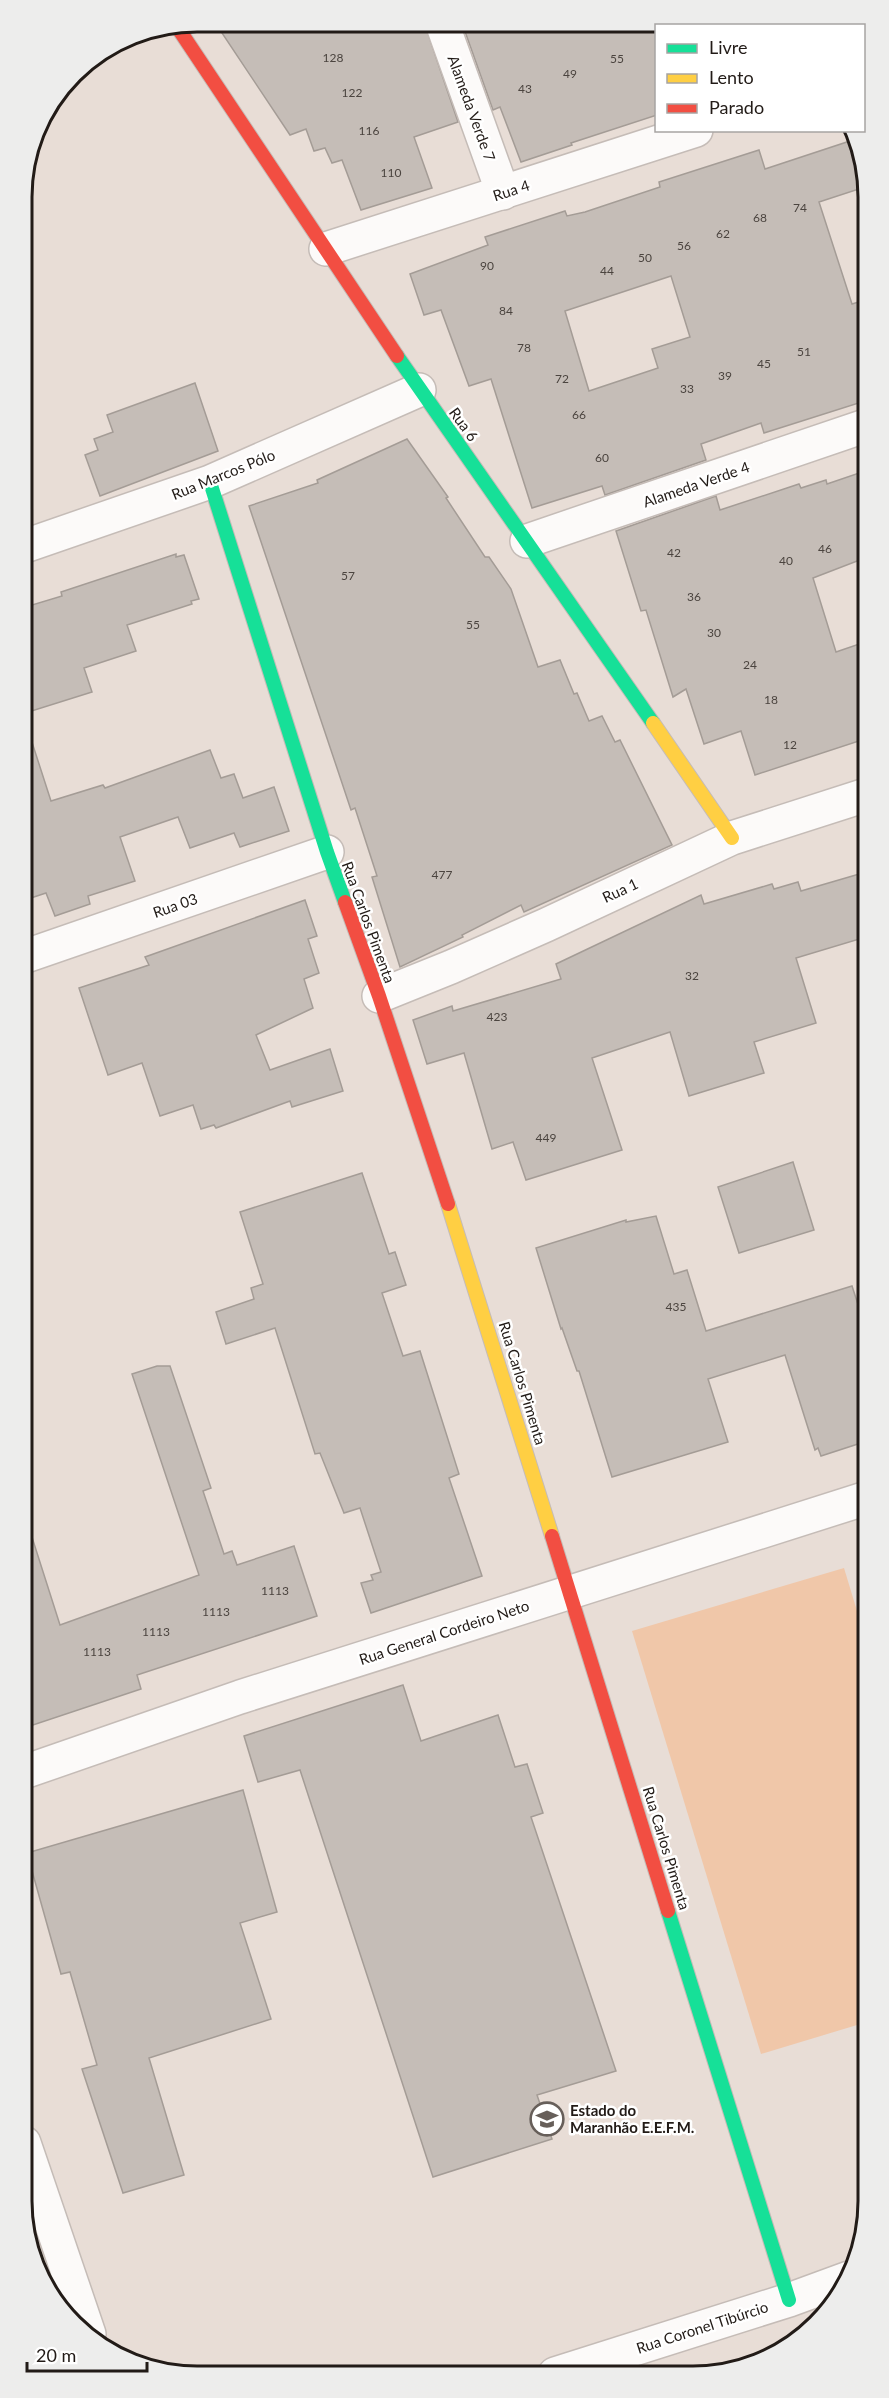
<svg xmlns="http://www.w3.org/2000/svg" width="889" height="2398" viewBox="0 0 889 2398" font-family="Lato,sans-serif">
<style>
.green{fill:#f0c7a9}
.building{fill:#c5bdb7;stroke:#a49c96;stroke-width:1.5;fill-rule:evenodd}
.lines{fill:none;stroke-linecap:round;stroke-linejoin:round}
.street-casing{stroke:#c5bcb7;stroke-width:36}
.fast-casing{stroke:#c5bcb7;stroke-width:16}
.slow-casing{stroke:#c5bcb7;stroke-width:16}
.jam-casing{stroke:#c5bcb7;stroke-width:16}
.street{stroke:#fcfaf9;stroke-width:33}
.fast{stroke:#16e098;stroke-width:14}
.slow{stroke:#ffcf43;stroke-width:14}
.jam{stroke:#f24e42;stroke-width:14}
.labels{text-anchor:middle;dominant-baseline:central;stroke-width:5;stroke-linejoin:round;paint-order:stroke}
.number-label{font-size:12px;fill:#4b443f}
.street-label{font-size:15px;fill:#221b17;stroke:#fff}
.poi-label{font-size:15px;font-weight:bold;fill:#221b17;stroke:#fff;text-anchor:start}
.rim{fill:none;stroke:#221b17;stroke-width:3}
</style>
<rect width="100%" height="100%" fill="#e8ddd6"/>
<polygon class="green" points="844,1568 867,1644 867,2022 761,2054 632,1631"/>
<g class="building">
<polygon points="214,21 424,22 458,122 414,137 432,188 361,210 342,160 332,163 325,148 314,151 306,129 290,135"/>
<polygon points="462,23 657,24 657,115 571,143 572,145 521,162 500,107 493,110"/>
<path d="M853 140 865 162V187L819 202 852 304 865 300V401L764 433 761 423 701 444 706 460 605 495 602 486 532 508 491 379 469 386 441 310 424 315 410 274 488 245 485 237 565 211 567 216 585 212 660 187 659 182 759 150 765 169ZM671 276 690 337 652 349 658 368 589 391 565 311Z"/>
<polygon points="195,383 218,451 100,496 85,455 98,450 94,439 113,432 107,415"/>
<polygon points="407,439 448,497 446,498 485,557 489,557 511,589 538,667 560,660 574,694 577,693 589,721 602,716 615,742 620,740 672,845 524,912 521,905 462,935 463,937 400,967 372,877 377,876 355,808 351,810 339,774 249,506 318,483 317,480"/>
<polygon points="865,471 865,558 813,578 836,652 865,642 865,739 755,775 741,731 704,744 686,689 673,697 646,610 641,611 616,531 716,496 720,510 799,484 801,488 826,480 827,484"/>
<polygon points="176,554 176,557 184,555 199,599 191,601 192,604 127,625 136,651 84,668 92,692 22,714 22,608 62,596 61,592"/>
<polygon points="29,733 51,801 103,785 105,788 210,750 221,778 234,774 243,798 274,787 289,831 240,847 234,833 190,848 178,817 120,837 135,881 88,896 90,904 55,916 46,893 22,901 22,734"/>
<polygon points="866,872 866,937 796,958 816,1023 754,1042 764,1073 689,1096 670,1032 592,1058 622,1150 526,1180 513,1142 492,1149 464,1053 427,1064 413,1020 452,1006 453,1011 561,979 556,964 701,895 704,904 772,884 774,889 798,882 801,891"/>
<polygon points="305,900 317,936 308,939 319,973 304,979 313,1008 256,1035 270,1070 330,1049 343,1091 292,1107 290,1101 216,1128 214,1125 201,1129 193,1105 160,1116 142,1063 108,1075 79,988 149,965 145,957"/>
<polygon points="793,1162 814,1230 739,1253 718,1187"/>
<polygon points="362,1173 389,1254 395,1252 406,1285 382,1293 403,1356 420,1351 459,1474 449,1478 482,1576 371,1613 361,1583 373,1580 371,1575 381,1572 360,1508 344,1513 320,1453 315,1454 275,1328 226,1344 216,1312 254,1299 251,1288 263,1284 240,1212"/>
<polygon points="656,1216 674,1274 687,1270 706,1331 852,1286 866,1329 866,1434 861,1436 864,1442 821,1456 818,1448 815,1450 785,1355 708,1379 728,1442 612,1477 579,1371 577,1371 562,1328 561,1329 536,1248 626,1220 626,1222"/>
<polygon points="157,1366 170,1366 211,1488 203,1491 224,1554 232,1551 237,1565 294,1546 317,1616 137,1675 141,1689 24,1728 23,1535 31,1534 60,1625 199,1575 132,1374"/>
<polygon points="403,1685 421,1741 498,1715 515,1767 527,1764 543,1813 531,1817 616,2071 537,2095 552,2139 433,2177 300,1770 258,1782 244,1736"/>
<polygon points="243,1790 277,1912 240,1923 271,2019 149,2058 184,2175 123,2193 82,2069 97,2065 70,1972 61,1974 27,1853"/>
</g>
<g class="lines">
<g class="street-casing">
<g id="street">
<polyline points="442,23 503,193"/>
<polyline points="326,249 696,130"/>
<polyline points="527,541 865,426"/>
<polyline points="22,547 210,482 419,390"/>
<polyline points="23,957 327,852"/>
<polyline points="379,996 451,967 546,925 732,838 866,795"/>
<polyline points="24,1772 240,1697 867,1498"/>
<polyline points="24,2143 89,2334"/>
<polyline points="555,2374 789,2300 849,2278"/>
</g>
</g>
<g class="fast-casing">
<g id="fast">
<polyline points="397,356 653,723"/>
<polyline points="210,482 327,852 345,902"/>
<polyline points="668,1911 789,2300"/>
</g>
</g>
<g class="slow-casing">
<g id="slow">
<polyline points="653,723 732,838"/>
<polyline points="448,1204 552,1536"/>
</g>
</g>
<g class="jam-casing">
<g id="jam">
<polyline points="176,25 397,356"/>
<polyline points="345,902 379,996 448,1204"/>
<polyline points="552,1536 668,1911"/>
</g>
</g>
<use href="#street" class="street"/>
<use href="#fast" class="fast"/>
<use href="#slow" class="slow"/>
<use href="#jam" class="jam"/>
</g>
<defs>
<g id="school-ring" transform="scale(1.725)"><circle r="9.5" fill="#fff" stroke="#675f5a" stroke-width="1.5"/><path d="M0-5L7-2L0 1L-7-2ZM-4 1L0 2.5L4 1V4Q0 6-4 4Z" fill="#675f5a"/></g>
</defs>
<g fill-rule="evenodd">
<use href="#school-ring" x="547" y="2119"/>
</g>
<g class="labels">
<g class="number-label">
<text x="333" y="57">128</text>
<text x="617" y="58">55</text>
<text x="570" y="73">49</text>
<text x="525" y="88">43</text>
<text x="352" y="92">122</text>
<text x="369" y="130">116</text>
<text x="391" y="172">110</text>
<text x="800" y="207">74</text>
<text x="760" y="217">68</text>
<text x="723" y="233">62</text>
<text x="684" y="245">56</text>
<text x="645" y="257">50</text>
<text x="487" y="265">90</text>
<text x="607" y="270">44</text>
<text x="506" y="310">84</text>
<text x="524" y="347">78</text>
<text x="804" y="351">51</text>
<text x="764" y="363">45</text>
<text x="725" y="375">39</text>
<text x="562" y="378">72</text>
<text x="687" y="388">33</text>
<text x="579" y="414">66</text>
<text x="602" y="457">60</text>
<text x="825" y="548">46</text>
<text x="674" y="552">42</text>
<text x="786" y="560">40</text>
<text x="348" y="575">57</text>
<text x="694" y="596">36</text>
<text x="473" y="624">55</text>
<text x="714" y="632">30</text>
<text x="750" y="664">24</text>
<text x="771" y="699">18</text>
<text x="790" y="744">12</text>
<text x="442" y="874">477</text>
<text x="692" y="975">32</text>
<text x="497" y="1016">423</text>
<text x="546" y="1137">449</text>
<text x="676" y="1306">435</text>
<text x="275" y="1590">1113</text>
<text x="216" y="1611">1113</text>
<text x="156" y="1631">1113</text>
<text x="97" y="1651">1113</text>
</g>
<g class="street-label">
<text transform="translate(472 108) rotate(70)">Alameda Verde 7</text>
<text transform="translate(511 190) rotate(-18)">Rua 4</text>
<text transform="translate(464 424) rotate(54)">Rua 6</text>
<text transform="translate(223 474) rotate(-22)">Rua Marcos Pólo</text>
<text transform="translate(696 484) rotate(-19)">Alameda Verde 4</text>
<text transform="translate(620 890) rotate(-25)">Rua 1</text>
<text transform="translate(175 905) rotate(-19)">Rua 03</text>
<text transform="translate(369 922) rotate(70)">Rua Carlos Pimenta</text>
<text transform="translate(523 1383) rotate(73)">Rua Carlos Pimenta</text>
<text transform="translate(444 1632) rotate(-18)">Rua General Cordeiro Neto</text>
<text transform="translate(667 1848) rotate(73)">Rua Carlos Pimenta</text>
<text transform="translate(702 2327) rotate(-18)">Rua Coronel Tibúrcio</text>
</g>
<g class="poi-label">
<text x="570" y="2110">Estado do<tspan x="570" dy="17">Maranhão E.E.F.M.</tspan></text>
</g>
</g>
<path d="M0 0H889V2398H0ZM197 32H693A165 165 0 0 1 858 197V2201A165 165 0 0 1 693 2366H197A165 165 0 0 1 32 2201V197A165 165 0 0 1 197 32Z" fill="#ededec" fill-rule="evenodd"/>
<path class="rim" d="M197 32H693A165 165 0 0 1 858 197V2201A165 165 0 0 1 693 2366H197A165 165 0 0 1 32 2201V197A165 165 0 0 1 197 32Z"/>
<rect x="655" y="24" width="210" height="108" fill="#ffffff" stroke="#a7a4a2" stroke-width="1.5"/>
<rect x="667" y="44" width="30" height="9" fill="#16e098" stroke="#a7a4a2" stroke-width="1.5"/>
<text x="709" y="54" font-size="18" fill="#221b17">Livre</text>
<rect x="667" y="74" width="30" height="9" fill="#ffcf43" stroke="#a7a4a2" stroke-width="1.5"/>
<text x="709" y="84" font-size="18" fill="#221b17">Lento</text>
<rect x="667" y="104" width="30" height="9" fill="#f24e42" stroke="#a7a4a2" stroke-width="1.5"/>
<text x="709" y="114" font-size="18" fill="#221b17">Parado</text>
<path d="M27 2362v9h120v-9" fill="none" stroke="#221b17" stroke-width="3"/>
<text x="36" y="2362" font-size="18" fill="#221b17" stroke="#ffffff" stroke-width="4.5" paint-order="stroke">20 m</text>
</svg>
